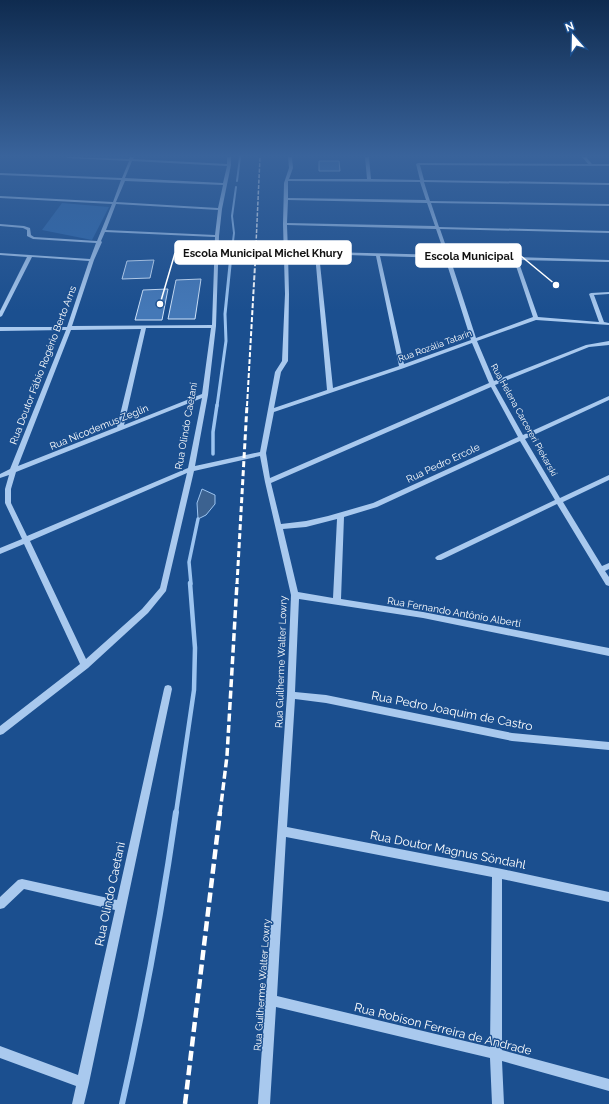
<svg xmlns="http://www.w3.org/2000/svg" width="609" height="1104" viewBox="0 0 609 1104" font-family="Raleway,sans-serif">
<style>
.green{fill:#2e69ad}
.water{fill:#3c6290;stroke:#9cc4f0}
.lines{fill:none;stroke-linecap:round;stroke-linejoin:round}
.stream-far4{stroke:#9cc4f0;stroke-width:2}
.stream-far3{stroke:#9cc4f0;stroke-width:3}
.stream-far2{stroke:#9cc4f0;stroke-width:3.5}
.stream-far1{stroke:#9cc4f0;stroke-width:4.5}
.stream{stroke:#9cc4f0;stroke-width:6}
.building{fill:#4478b7;stroke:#cfe3fa}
.minor{fill:#a9c9ee;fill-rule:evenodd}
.rail-far4{stroke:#fff;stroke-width:1.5;stroke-dasharray:4 1.5;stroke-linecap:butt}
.rail-far3{stroke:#fff;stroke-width:2;stroke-dasharray:5 2;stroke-linecap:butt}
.rail-far2{stroke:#fff;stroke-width:3;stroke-dasharray:6 3;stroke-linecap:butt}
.rail-far1{stroke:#fff;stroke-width:3.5;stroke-dasharray:8 3.5;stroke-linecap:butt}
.rail{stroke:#fff;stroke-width:4.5;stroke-dasharray:10 4.5;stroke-linecap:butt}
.labels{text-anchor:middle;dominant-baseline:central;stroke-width:3;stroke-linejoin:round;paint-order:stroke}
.far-street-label{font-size:9px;fill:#fff;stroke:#1b4f8f}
.street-label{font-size:10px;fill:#fff;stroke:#1b4f8f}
.near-street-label{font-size:12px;fill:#fff;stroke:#1b4f8f}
.leader{fill:none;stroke:#fff;stroke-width:1.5}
.callout-dot{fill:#fff;stroke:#1b4f8f;stroke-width:1.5}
.callout{fill:#fff;stroke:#fff;stroke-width:1.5}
.callout-label{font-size:11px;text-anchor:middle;font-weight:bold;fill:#111}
</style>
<rect width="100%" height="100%" fill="#1b4f8f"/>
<polygon class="green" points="62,203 109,207 92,240 42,230"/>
<polygon class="water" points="202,489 215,495 215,504 206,515 198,519 197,503"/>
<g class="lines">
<g class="stream-far4">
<polyline points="237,181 240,157"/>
<polyline points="230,266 234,233 232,216 236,187"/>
</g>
<polyline class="stream-far3" points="217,406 226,341 225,314 230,265"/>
<g class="stream-far2">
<polyline points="213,454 213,432 217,405"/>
<polyline points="191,584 189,562 198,519"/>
</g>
<polyline class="stream-far1" points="176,813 194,690 195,648 190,583"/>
<path class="stream" d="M122 1104C144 1007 162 910 176 812"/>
</g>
<g class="building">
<polygon points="319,161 339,161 340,171 319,171"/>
<polygon points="154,260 150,278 122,279 127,261"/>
<polygon points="201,279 195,319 168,319 176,280"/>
<polygon points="168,289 162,320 135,320 143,290"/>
</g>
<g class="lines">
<g class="minor">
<path d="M66 157 129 159 130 157H134L133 159 227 164V157H231V165L222 209 219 236 216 326 208 395 195 466 260 452 275 372 282 361 285 294 283 224 284 183 289 168 288 157H292L293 168 289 179H367L365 157H369L371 179 420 180 416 164 418 163 588 164 582 157H586L592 164H609V166L420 165 424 180 609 183V185L424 182 430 201 609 204V206L431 203 439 227 609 231V233L440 229 449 255 609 260V262L518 260 538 317 599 322 589 294 591 293 609 292V294L594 295 604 322 609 323V325L536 320 477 341 494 381 586 345 609 341V345L589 347 495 385 523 435 609 396V400L525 439 560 498 609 475V480L563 502 602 566 609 563V569L605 571 609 577V586L606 585 557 504 441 560H437L435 558 437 556 555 500 520 441 377 507 344 517 341 599 423 612 609 648V656L423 618 299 599 295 692 326 695 512 733 609 742V750L512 741 326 703 295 699 287 827 497 868 609 892V902L502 879V1050L609 1079V1091L502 1061 504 1104H492L490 1058 276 1007 270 1104H258L287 695 291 595 265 482 260 456 194 471 166 591 148 613 88 668 3 734 0 735V726L80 664 24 544 0 554V548L22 539 5 503V489L9 475 0 478V474L10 469 66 330 0 331V327H67L89 261 32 257 2 316 0 317V311L27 257 0 255V253L90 259 96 243 33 239 27 236V230L23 228 0 226V224L24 226 30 228 31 235 34 237 97 241 112 204 0 198V196L113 202 121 180 0 175V173L122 178 129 161 68 158ZM132 161 227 166 223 183 125 178ZM125 181 223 185 218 208 116 202ZM288 181 420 182 426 200 288 198ZM288 200 427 203 435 226 287 223ZM116 204 218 210 215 235 106 230ZM287 225 436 229 445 255 288 251ZM105 232 215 237 212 325 72 326 94 260 102 242 101 241ZM288 253 315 254 327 390 274 408 281 372 288 361 289 294ZM319 254 376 256 399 366 333 388ZM380 256 445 258 471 340 404 364ZM450 258 514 260 533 317 476 338ZM146 328H211L202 394 124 425ZM141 329 117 427 18 466 71 330ZM472 343 489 383 270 478 266 453 274 412 404 368ZM491 387 518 437 373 503 328 516 306 521 281 524 271 483ZM202 398 188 468 27 536 11 503V489L16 472ZM187 473 160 588 142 609 86 659 30 541ZM337 519 333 598 298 592 283 529 306 527ZM286 837 492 877 490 1047 277 996Z"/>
<polygon points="168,685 171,686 172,689 89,1083 84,1104 72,1104 76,1086 0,1058 0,1046 78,1075 115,910 24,889 4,908 0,909 0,897 18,880 22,879 117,900 164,689 165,686"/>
</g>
<polyline class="rail-far4" points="255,266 260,157"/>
<polyline class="rail-far3" points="247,406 255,265"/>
<polyline class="rail-far2" points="237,584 247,405"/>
<polyline class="rail-far1" points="220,813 227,756 237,583"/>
<polyline class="rail" points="185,1104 220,812"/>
</g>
<linearGradient id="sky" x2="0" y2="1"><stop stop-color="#0f2b4f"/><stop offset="0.5" stop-color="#39639b"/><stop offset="1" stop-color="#39639b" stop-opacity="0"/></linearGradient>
<rect width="609" height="311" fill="url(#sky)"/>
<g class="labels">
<g class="far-street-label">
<text transform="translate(435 346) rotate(-20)">Rua Rozália Tatarin</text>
<text transform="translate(524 420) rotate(61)">Rua Helena Carcereri Piekarski</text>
</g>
<g class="street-label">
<text transform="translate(43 365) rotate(-69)">Rua Doutor Fábio Rogério Berto Arns</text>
<text transform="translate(186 426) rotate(-80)">Rua Olindo Caetani</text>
<text transform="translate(99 427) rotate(-22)">Rua Nicodemus Zeglin</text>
<text transform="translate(443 463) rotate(-25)">Rua Pedro Ercole</text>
<text transform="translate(454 612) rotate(10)">Rua Fernando Antônio Alberti</text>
<text transform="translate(281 662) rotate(-88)">Rua Guilherme Walter Lowry</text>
<text transform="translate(262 985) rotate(-86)">Rua Guilherme Walter Lowry</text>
</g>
<g class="near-street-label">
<text transform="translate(452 711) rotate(11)">Rua Pedro Joaquim de Castro</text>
<text transform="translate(448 850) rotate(11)">Rua Doutor Magnus Söndahl</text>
<text transform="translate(110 894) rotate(-78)">Rua Olindo Caetani</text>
<text transform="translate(443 1029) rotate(14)">Rua Robison Ferreira de Andrade</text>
</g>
</g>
<path class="leader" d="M160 304L175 253M556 285L521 256"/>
<g class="callout-dot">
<circle cx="160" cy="304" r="4"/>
<circle cx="556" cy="285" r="4"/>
</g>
<g class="callout">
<rect x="175" y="241" width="176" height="23" rx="4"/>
<rect x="416" y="244" width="105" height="23" rx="4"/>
</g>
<g class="callout-label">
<text x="263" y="257">Escola Municipal Michel Khury</text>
<text x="469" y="260">Escola Municipal</text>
</g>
<g transform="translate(573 36) rotate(340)" stroke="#1b4f8f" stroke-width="3" paint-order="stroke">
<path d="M0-3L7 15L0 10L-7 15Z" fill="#ffffff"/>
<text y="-6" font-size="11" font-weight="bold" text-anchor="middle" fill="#ffffff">N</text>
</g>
</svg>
